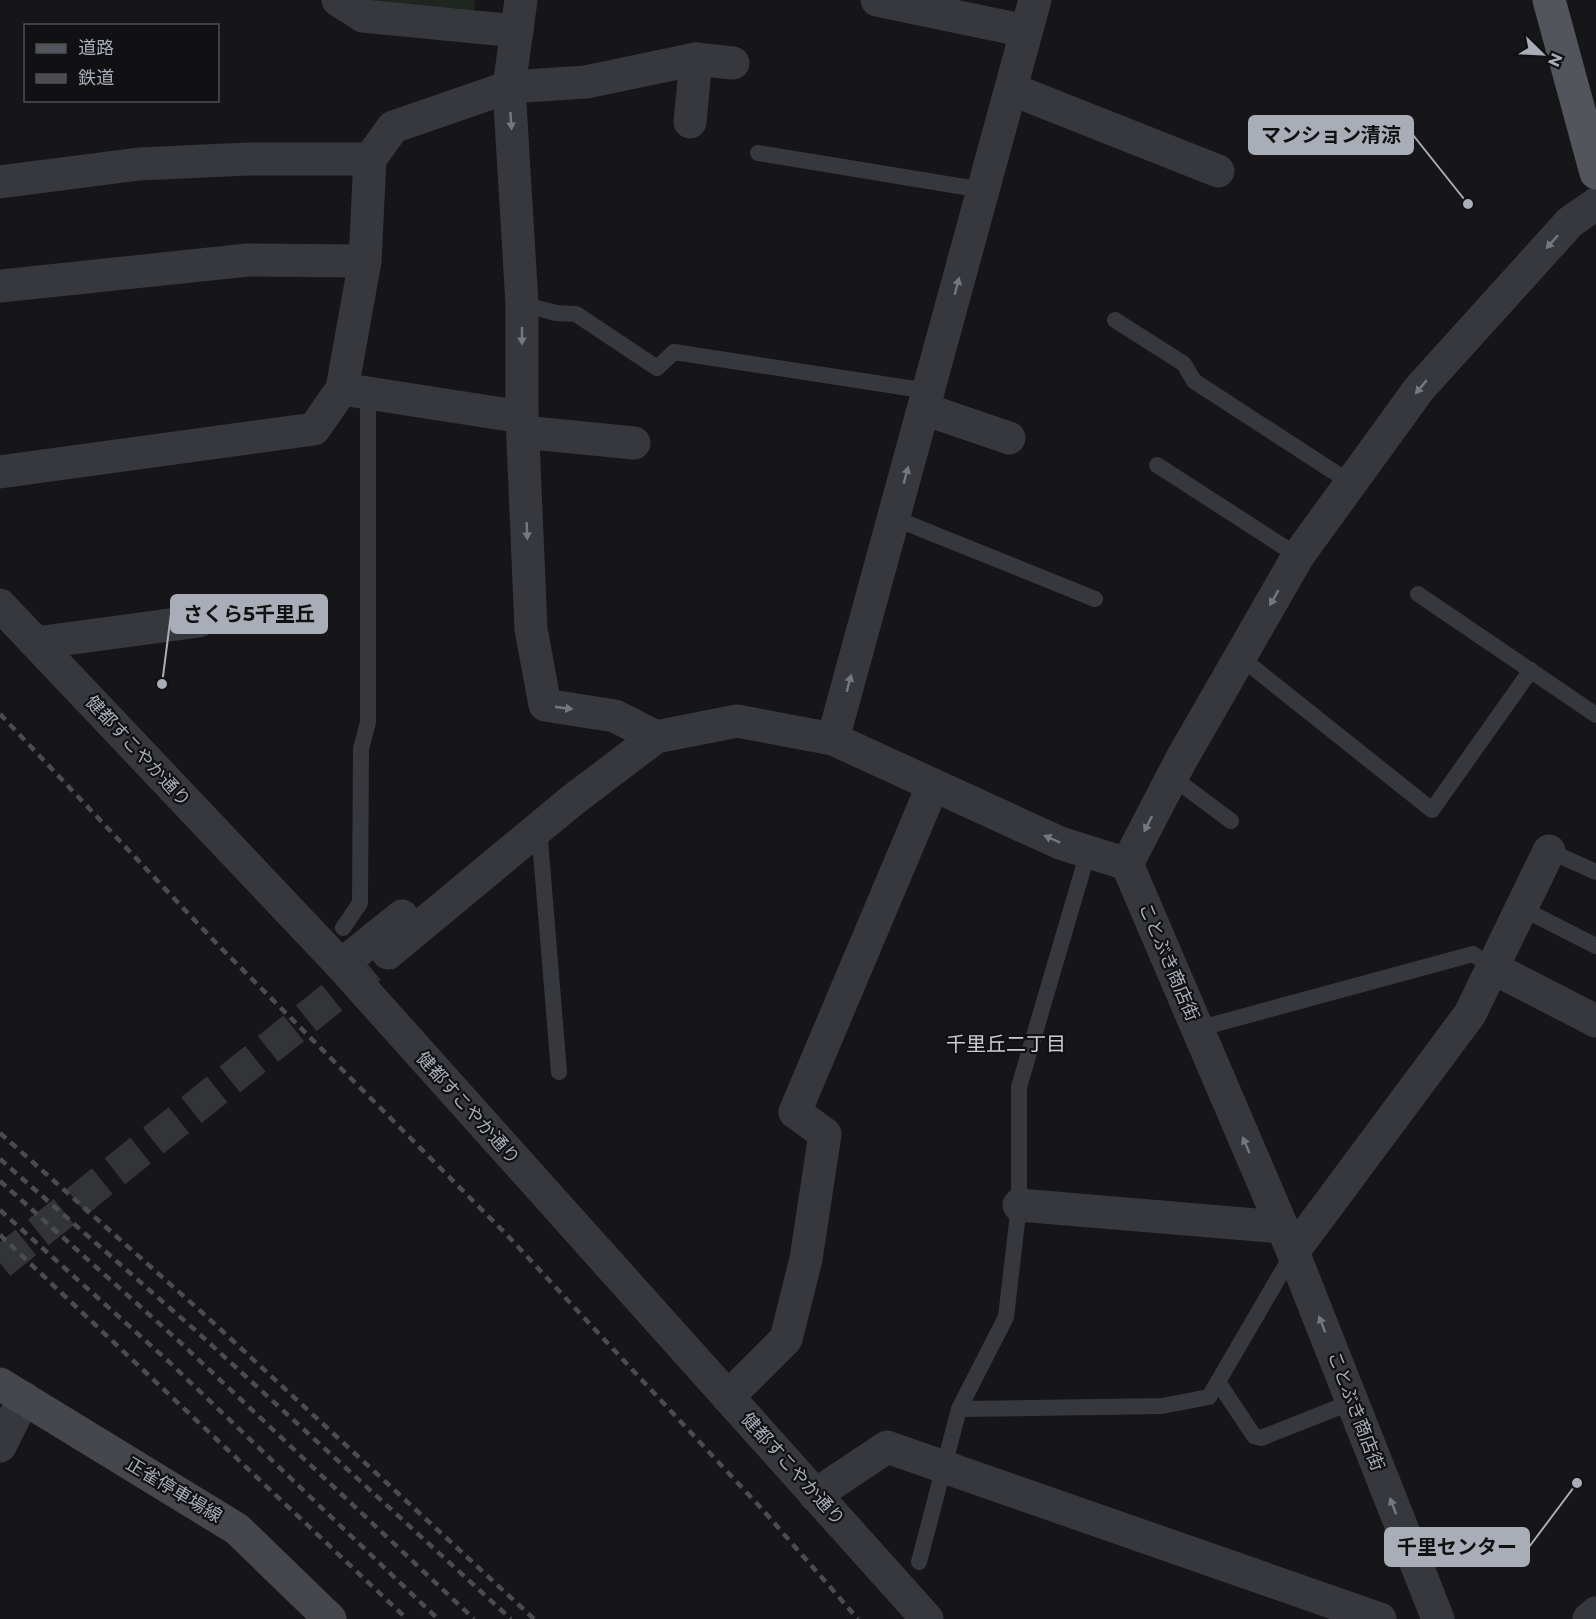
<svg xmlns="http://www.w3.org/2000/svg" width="1596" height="1619" viewBox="0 0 1596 1619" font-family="Montserrat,'Noto Sans JP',sans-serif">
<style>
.green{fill:#1e261f}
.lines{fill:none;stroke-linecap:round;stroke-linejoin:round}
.minor-tunnel{stroke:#333438;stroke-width:33;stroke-dasharray:33 16;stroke-linecap:butt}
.service{stroke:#37383d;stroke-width:16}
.minor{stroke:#37383d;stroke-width:33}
.tertiary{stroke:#37383d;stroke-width:33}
.secondary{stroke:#45474d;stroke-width:33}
.primary{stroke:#53555c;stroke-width:33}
.rail{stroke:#4a4c52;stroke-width:4.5;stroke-dasharray:8 6;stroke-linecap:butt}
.oneway{fill:#757881}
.labels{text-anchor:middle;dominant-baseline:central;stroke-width:4.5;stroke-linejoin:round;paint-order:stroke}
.street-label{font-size:18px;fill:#a8adb8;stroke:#111113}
.neighbourhood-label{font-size:20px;fill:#c9ccd4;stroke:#111113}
.leader{fill:none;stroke:#a8adb8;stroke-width:2}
.callout-dot{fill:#a8adb8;stroke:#111113;stroke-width:2}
.callout{fill:#a8adb8;stroke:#a8adb8;stroke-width:2}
.callout-label{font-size:20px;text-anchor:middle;font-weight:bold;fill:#111}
</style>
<rect width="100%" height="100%" fill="#161618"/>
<polygon class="green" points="356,0 475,0 474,10"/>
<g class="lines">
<polyline class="minor-tunnel" points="0,1263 388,953"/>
<g class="service">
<polyline points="758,153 983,190"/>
<polyline points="522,304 556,313 576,314 657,368 674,352 928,391"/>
<polyline points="1115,320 1184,364 1194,381 1351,483"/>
<polyline points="1157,465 1298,556"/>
<polyline points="894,518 1095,599"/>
<polyline points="1418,594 1596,715"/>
<polyline points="1240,657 1432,810 1531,670"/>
<polyline points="1172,777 1231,821"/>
<polyline points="539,828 559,1072"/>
<polyline points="1549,851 1596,872"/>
<polyline points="1523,909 1596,946"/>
<polyline points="343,928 360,903 361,749 368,722 368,394"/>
<polyline points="1197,1029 1473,954 1493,968"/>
<polyline points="1218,1382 1254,1436 1261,1438 1352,1402"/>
<polyline points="959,1409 1162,1406 1209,1397 1293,1253"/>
<polyline points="919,1562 959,1409 1006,1317 1019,1205 1019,1087 1088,852"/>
</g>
<g class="minor">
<polyline points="338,0 363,16 517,31"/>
<polyline points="521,0 509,87 522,304 522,417 531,629 545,705 615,716 656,737"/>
<polyline points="877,0 1026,31"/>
<polyline points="1011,89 1218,171"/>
<polyline points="690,122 696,59"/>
<polyline points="0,182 139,164 248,159 370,159"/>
<polyline points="0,286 248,260 365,261"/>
<polyline points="924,409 1009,438"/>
<polyline points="522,417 342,389 365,261 370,159 393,127 509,87 586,82 696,59 733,63"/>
<polyline points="523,432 634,443"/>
<polyline points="0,472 314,429 342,389"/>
<polyline points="36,643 199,621"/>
<polyline points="833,739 1035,0"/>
<polyline points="1127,864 1181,760 1298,556 1419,389 1570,222 1596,204"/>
<polyline points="388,953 574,799 656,737 737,721 833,739 1060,843 1127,864 1293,1252 1438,1619"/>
<polyline points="341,965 402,916"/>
<polyline points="1493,968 1596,1021"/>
<polyline points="1019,1205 1281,1227"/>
<polyline points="1293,1252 1470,1014 1549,851"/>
<polyline points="728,1397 786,1339 806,1259 825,1134 795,1112 933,785"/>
<polyline points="0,1446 24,1398"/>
<polyline points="815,1495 887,1447 1380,1619"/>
<polyline points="1589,1619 1596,1613"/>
</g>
<polyline class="tertiary" points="0,605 341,965 927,1619"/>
<polyline class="secondary" points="0,1384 237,1529 330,1619"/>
<polyline class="primary" points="1549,0 1596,173"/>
<g class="rail">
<polyline points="0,714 218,945 507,1235 762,1509 858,1619"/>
<polyline points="0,1133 206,1316 534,1619"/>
<polyline points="0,1159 195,1330 511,1619"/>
<polyline points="0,1181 182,1344 474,1619"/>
<polyline points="0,1210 167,1360 438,1619"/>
<polyline points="0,1235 407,1619"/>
</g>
</g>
<defs><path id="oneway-solid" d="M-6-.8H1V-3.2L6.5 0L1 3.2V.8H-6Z" transform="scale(1.5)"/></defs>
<g class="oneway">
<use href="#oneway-solid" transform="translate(511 121) rotate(86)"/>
<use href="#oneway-solid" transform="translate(1552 242) rotate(132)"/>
<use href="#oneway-solid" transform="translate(957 286) rotate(-75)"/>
<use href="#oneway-solid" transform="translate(522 336) rotate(90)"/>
<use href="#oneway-solid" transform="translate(1421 387) rotate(130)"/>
<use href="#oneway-solid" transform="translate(906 475) rotate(-75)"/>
<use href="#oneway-solid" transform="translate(527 531) rotate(88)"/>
<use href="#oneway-solid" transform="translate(1274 598) rotate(120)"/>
<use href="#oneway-solid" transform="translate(849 683) rotate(-75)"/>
<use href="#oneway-solid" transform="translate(564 708) rotate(8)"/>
<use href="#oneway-solid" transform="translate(1148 824) rotate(117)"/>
<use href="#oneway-solid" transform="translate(1052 839) rotate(-156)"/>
<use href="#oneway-solid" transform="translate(1246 1145) rotate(-113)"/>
<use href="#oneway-solid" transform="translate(1322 1324) rotate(-111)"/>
<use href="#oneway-solid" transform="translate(1393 1506) rotate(-111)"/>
</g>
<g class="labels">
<g class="street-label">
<text transform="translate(138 751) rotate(47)">健都すこやか通り</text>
<text transform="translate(1169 962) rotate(67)">ことぶき商店街</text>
<text transform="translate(468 1108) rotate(48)">健都すこやか通り</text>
<text transform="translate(1356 1411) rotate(69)">ことぶき商店街</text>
<text transform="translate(793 1469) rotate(48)">健都すこやか通り</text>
<text transform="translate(174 1490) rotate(31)">正雀停車場線</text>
</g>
<g class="neighbourhood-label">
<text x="1006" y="1044">千里丘二丁目</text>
</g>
</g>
<path class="leader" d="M1468 204L1413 135M162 684L171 614M1577 1483L1529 1547"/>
<g class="callout-dot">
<circle cx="1468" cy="204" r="6"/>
<circle cx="162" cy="684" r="6"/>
<circle cx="1577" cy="1483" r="6"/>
</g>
<g class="callout">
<rect x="1249" y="116" width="164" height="38" rx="6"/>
<rect x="171" y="595" width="156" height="38" rx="6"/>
<rect x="1385" y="1528" width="144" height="38" rx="6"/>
</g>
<g class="callout-label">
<text x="1331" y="142">マンション清涼</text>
<text x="249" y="621">さくら5千里丘</text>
<text x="1457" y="1554">千里センター</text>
</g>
<rect x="24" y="24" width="195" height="78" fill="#111113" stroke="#4d4f55" stroke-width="1.5"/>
<rect x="36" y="44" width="30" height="9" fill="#53555c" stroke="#4d4f55" stroke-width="1.5"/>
<text x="78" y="54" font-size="18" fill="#a8adb8">道路</text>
<rect x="36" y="74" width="30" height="9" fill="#4a4c52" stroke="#4d4f55" stroke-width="1.5"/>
<text x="78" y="84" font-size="18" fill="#a8adb8">鉄道</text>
<g transform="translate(1542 54) rotate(114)" stroke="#111113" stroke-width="4.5" paint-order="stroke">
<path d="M0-4.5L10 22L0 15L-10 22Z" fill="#a8adb8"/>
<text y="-9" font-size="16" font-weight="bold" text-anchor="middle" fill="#a8adb8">N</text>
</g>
</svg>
